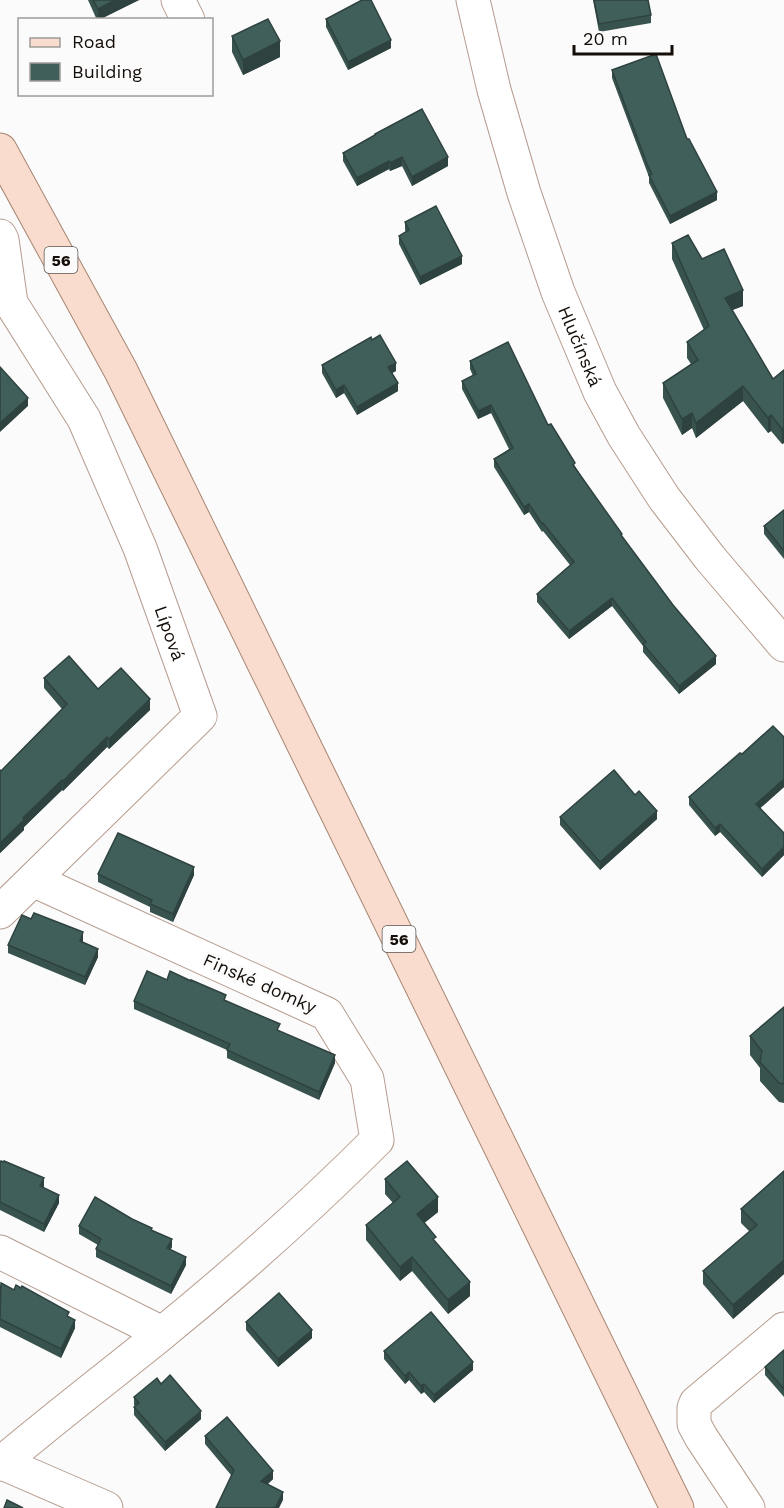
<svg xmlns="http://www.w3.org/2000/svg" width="784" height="1508" viewBox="0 0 784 1508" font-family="'Work Sans',sans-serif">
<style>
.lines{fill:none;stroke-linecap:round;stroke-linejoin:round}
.minor-casing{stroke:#b59c8e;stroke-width:35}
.major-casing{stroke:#a78572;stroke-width:35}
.minor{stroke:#fff;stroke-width:33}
.major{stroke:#f9dccd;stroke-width:33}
.wall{fill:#38524d}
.shaded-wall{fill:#2e423f}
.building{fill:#415f5a;stroke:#2e423f;stroke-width:1.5}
.labels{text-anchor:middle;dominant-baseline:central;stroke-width:6;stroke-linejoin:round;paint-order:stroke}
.shield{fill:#fbfbfb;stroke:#5a5451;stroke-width:1.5}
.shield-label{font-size:16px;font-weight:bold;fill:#150d08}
.street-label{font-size:18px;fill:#150d08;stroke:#fbfbfb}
</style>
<rect width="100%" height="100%" fill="#fbfbfb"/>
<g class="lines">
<g class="minor-casing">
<g id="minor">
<polyline points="178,0 188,20"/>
<path id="s1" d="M473 0 494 90 524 193 558 292 600 392 624 436 664 498 710 558 784 645"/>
<path id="s2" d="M0 236 2 240 11 303 84 419 140 548 200 716 0 912"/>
<polyline points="0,1252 162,1333"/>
<polyline points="0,1462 106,1508"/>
<path d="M0 1464C52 1420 107 1378 160 1335 235 1274 308 1209 377 1140L367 1079 327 1014 33 880"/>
<polyline points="748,1508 701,1437 694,1424 694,1408 696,1403 784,1329"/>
</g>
</g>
<g class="major-casing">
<polyline id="major" points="0,150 121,371 677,1508"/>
</g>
<use href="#minor" class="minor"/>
<use href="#major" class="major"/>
</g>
<g class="wall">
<polygon points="88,0 139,0 99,20 97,20"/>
<polygon points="593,0 648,0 651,15 651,23 599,32"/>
<polygon points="326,19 391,48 348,70 326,27"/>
<polygon points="232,36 280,57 243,75 232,52"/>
<polygon points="612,70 687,139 717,200 670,224 649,183 649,177 612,78"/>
<polygon points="375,135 448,166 412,186 402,166 390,171 389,169 357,186 343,161 343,153"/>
<polygon points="405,222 462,264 420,285 399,244 399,236 406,232 405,230"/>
<polygon points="672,243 702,259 743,306 732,310 773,379 784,370 784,443 782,444 771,431 768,433 743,401 696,438 692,428 682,435 663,398 663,383 691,364 687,358 687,342 704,330 672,259"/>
<polygon points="470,361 548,425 622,538 716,664 679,694 643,652 643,646 612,606 569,639 537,602 537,594 570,565 543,531 542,532 529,512 524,515 494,467 494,459 509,449 491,413 478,419 462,389 462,381 473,376 470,369"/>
<polygon points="322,365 396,371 392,373 398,391 357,415 344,393 336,398 322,373"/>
<polygon points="784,510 784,559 764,534 764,526"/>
<polygon points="44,678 98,689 150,710 109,749 107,747 63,791 62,790 24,827 24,830 0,853 0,770 1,771 62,709 44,688"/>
<polygon points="784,737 784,787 760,808 784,833 784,855 762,877 720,832 715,836 689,805 689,797 742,754"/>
<polygon points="560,817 657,819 600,870 560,825"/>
<polygon points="98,874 194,875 173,922 150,912 150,907 98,882"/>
<polygon points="83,940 83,942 98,957 85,985 8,953 8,945"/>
<polygon points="167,980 226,1001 280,1031 335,1063 319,1100 227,1058 227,1050 134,1009 134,1001"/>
<polygon points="784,1007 784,1103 779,1102 760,1081 760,1068 750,1055 750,1036"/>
<polygon points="0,1162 44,1186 43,1187 59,1203 44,1232 0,1210"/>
<polygon points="784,1171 784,1274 733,1319 703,1284 703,1271 750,1232 741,1223 741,1209"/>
<polygon points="385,1179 438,1212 424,1223 436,1243 470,1296 448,1314 412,1271 400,1281 366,1240 366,1225 393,1203 385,1194"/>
<polygon points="79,1226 152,1230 172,1247 170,1249 186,1265 171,1294 96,1257 96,1249 98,1245 79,1234"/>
<polygon points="0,1285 69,1317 75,1328 61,1358 0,1327"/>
<polygon points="246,1322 312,1338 278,1367 246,1330"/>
<polygon points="784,1350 784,1397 765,1375 765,1367"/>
<polygon points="384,1351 473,1370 434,1403 424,1392 421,1394 409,1380 405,1384 384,1359"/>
<polygon points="161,1384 201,1419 165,1451 134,1415 134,1407 135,1406 134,1405 134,1397"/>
<polygon points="205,1436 273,1479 268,1484 283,1500 231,1475 205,1444"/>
</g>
<g class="shaded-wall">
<polygon points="115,0 139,0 98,20 98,9"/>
<polygon points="391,40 391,48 348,70 348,62"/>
<polygon points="280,41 280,57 243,75 243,60"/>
<polygon points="402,157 402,166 390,171 390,163"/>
<polygon points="448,157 448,166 412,186 412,177"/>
<polygon points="389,161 389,169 357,186 357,178"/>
<polygon points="717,192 717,200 670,224 670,216"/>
<polygon points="462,256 462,264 420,285 420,277"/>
<polygon points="743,290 743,306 725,313 725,298"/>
<polygon points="396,363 396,371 388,375 388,367"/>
<polygon points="398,383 398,391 357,415 357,407"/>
<polygon points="344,385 344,393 336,398 336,390"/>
<polygon points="743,386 743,401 696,438 696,423"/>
<polygon points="28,398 28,406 0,432 0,423"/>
<polygon points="491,405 491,413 478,419 478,411"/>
<polygon points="692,413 692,428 682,435 682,419"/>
<polygon points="771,415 771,431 768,433 768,418"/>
<polygon points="784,428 784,443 782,444 782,429"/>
<polygon points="529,504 529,512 524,515 524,507"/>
<polygon points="612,598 612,606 569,639 569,631"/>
<polygon points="716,656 716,664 679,694 679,686"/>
<polygon points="150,699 150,710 109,749 109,739"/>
<polygon points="107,737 107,747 63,791 63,781"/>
<polygon points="784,779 784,787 756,812 756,804"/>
<polygon points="62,780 62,790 24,827 24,830 0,853 0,843 23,818"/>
<polygon points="657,811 657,819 600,870 600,862"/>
<polygon points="720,824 720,832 715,836 715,828"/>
<polygon points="784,847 784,855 762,877 762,869"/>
<polygon points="194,867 194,875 173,922 173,914"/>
<polygon points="83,932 83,940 80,949 80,941"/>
<polygon points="98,949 98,957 85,985 85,977"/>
<polygon points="335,1055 335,1063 319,1100 319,1092"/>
<polygon points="44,1178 44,1186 40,1194 40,1186"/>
<polygon points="59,1195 59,1203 44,1232 44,1224"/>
<polygon points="438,1197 438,1212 417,1229 417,1214"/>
<polygon points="172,1239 172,1247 167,1256 167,1248"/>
<polygon points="186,1257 186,1265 171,1294 171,1286"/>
<polygon points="412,1257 412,1271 400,1281 400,1267"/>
<polygon points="784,1260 784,1274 733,1319 733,1305"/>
<polygon points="470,1282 470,1296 448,1314 448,1300"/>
<polygon points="75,1320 75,1328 61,1358 61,1349"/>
<polygon points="312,1330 312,1338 278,1367 278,1359"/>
<polygon points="473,1362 473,1370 434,1403 434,1395"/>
<polygon points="409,1372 409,1380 405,1384 405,1376"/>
<polygon points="424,1384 424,1392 421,1394 421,1386"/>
<polygon points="201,1411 201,1419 165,1451 165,1442"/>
<polygon points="273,1471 273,1479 261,1489 261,1481"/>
<polygon points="283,1492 283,1500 279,1508 275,1508"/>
</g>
<g class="building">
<polygon points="93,0 115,0 98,9"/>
<polygon points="362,0 371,0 391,40 348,62 326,19"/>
<polygon points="594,0 648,0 651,15 599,24"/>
<polygon points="268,19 280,41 243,60 232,36"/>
<polygon points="656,54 687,139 689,139 717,192 670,216 649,175 652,174 647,164 612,70"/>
<polygon points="422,109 448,157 412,177 402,157 390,163 389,161 357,178 343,153 375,135 375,134"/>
<polygon points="436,206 462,256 420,277 399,236 409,230 405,222"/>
<polygon points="688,235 702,259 724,249 743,290 725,298 773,379 784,370 784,428 782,429 771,415 768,418 743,386 696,423 692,413 682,419 663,383 698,360 687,342 709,326 672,243"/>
<polygon points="380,335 396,363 388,367 398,383 357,407 344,385 336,390 322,365 371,337 372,340"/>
<polygon points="508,342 548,425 551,424 575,463 573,465 622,534 621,535 673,605 716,656 679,686 643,644 646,642 612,598 569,631 537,594 574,562 543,523 542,524 529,504 524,507 494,459 513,448 491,405 478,411 462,381 476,374 470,361"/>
<polygon points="0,367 28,398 0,423"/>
<polygon points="784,510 784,551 764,526"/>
<polygon points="69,656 98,689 121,668 150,699 109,739 107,737 63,781 62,780 23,818 24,820 0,843 0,770 1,771 67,704 44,678"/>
<polygon points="773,726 784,737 784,779 756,804 784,833 784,847 762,869 720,824 715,828 689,797 740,753 742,754"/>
<polygon points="614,770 635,795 639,791 657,811 600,862 560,817"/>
<polygon points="118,833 194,867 173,914 150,904 152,900 98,874"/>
<polygon points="34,913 83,932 80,941 98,949 85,977 8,945 22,915 31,919"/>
<polygon points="147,971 167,980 170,971 191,981 191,980 226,995 224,1000 280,1024 277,1030 335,1055 319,1092 227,1050 230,1044 134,1001"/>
<polygon points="784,1007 784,1084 779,1083 760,1062 762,1051 750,1036"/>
<polygon points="1,1161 3,1162 4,1161 44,1178 40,1186 59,1195 44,1224 0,1202 0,1162"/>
<polygon points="407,1161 438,1197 417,1214 436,1237 433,1239 470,1282 448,1300 412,1257 400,1267 366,1225 400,1197 385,1179"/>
<polygon points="784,1171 784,1260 733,1305 703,1271 757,1225 741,1209"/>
<polygon points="95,1197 132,1219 152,1228 151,1230 172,1239 167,1248 186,1257 171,1286 96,1249 101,1239 79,1226"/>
<polygon points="1,1283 14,1290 16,1285 21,1288 22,1286 69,1312 67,1316 75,1320 61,1349 0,1319"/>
<polygon points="279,1293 312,1330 278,1359 246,1322"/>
<polygon points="431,1312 473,1362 434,1395 424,1384 421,1386 409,1372 405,1376 384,1351"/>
<polygon points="784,1350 784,1389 765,1367"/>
<polygon points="170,1375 201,1411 165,1442 134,1407 139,1403 134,1397 157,1378 161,1384"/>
<polygon points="227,1417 273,1471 261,1481 283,1492 275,1508 216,1508 234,1470 205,1436"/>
<polygon points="7,1500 23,1508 4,1508"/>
</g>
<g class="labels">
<g class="shield">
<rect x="44.5" y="247" width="33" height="26" rx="4.5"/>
<rect x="382.5" y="926" width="33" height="26" rx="4.5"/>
</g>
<g class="shield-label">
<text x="61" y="260">56</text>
<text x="399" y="939">56</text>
</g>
<g class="street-label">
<text stroke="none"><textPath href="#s1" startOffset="363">Hlučínská</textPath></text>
<text stroke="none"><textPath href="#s2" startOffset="436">Lípová</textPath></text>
<text transform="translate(260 983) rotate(24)">Finské domky</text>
</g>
</g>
<rect x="18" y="18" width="195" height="78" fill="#fbfbfb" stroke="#9f9c9a" stroke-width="1.5"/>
<rect x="30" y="38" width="30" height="9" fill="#f9dccd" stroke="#9f9c9a" stroke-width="1.5"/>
<text x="72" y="48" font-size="18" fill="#150d08">Road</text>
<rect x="30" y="63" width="30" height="18" fill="#415f5a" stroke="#9f9c9a" stroke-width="1.5"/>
<text x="72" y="78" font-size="18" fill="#150d08">Building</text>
<path d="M574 45v9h98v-9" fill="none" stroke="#150d08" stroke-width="3"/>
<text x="583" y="45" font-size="18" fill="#150d08" stroke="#fbfbfb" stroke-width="4.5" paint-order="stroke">20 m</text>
</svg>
